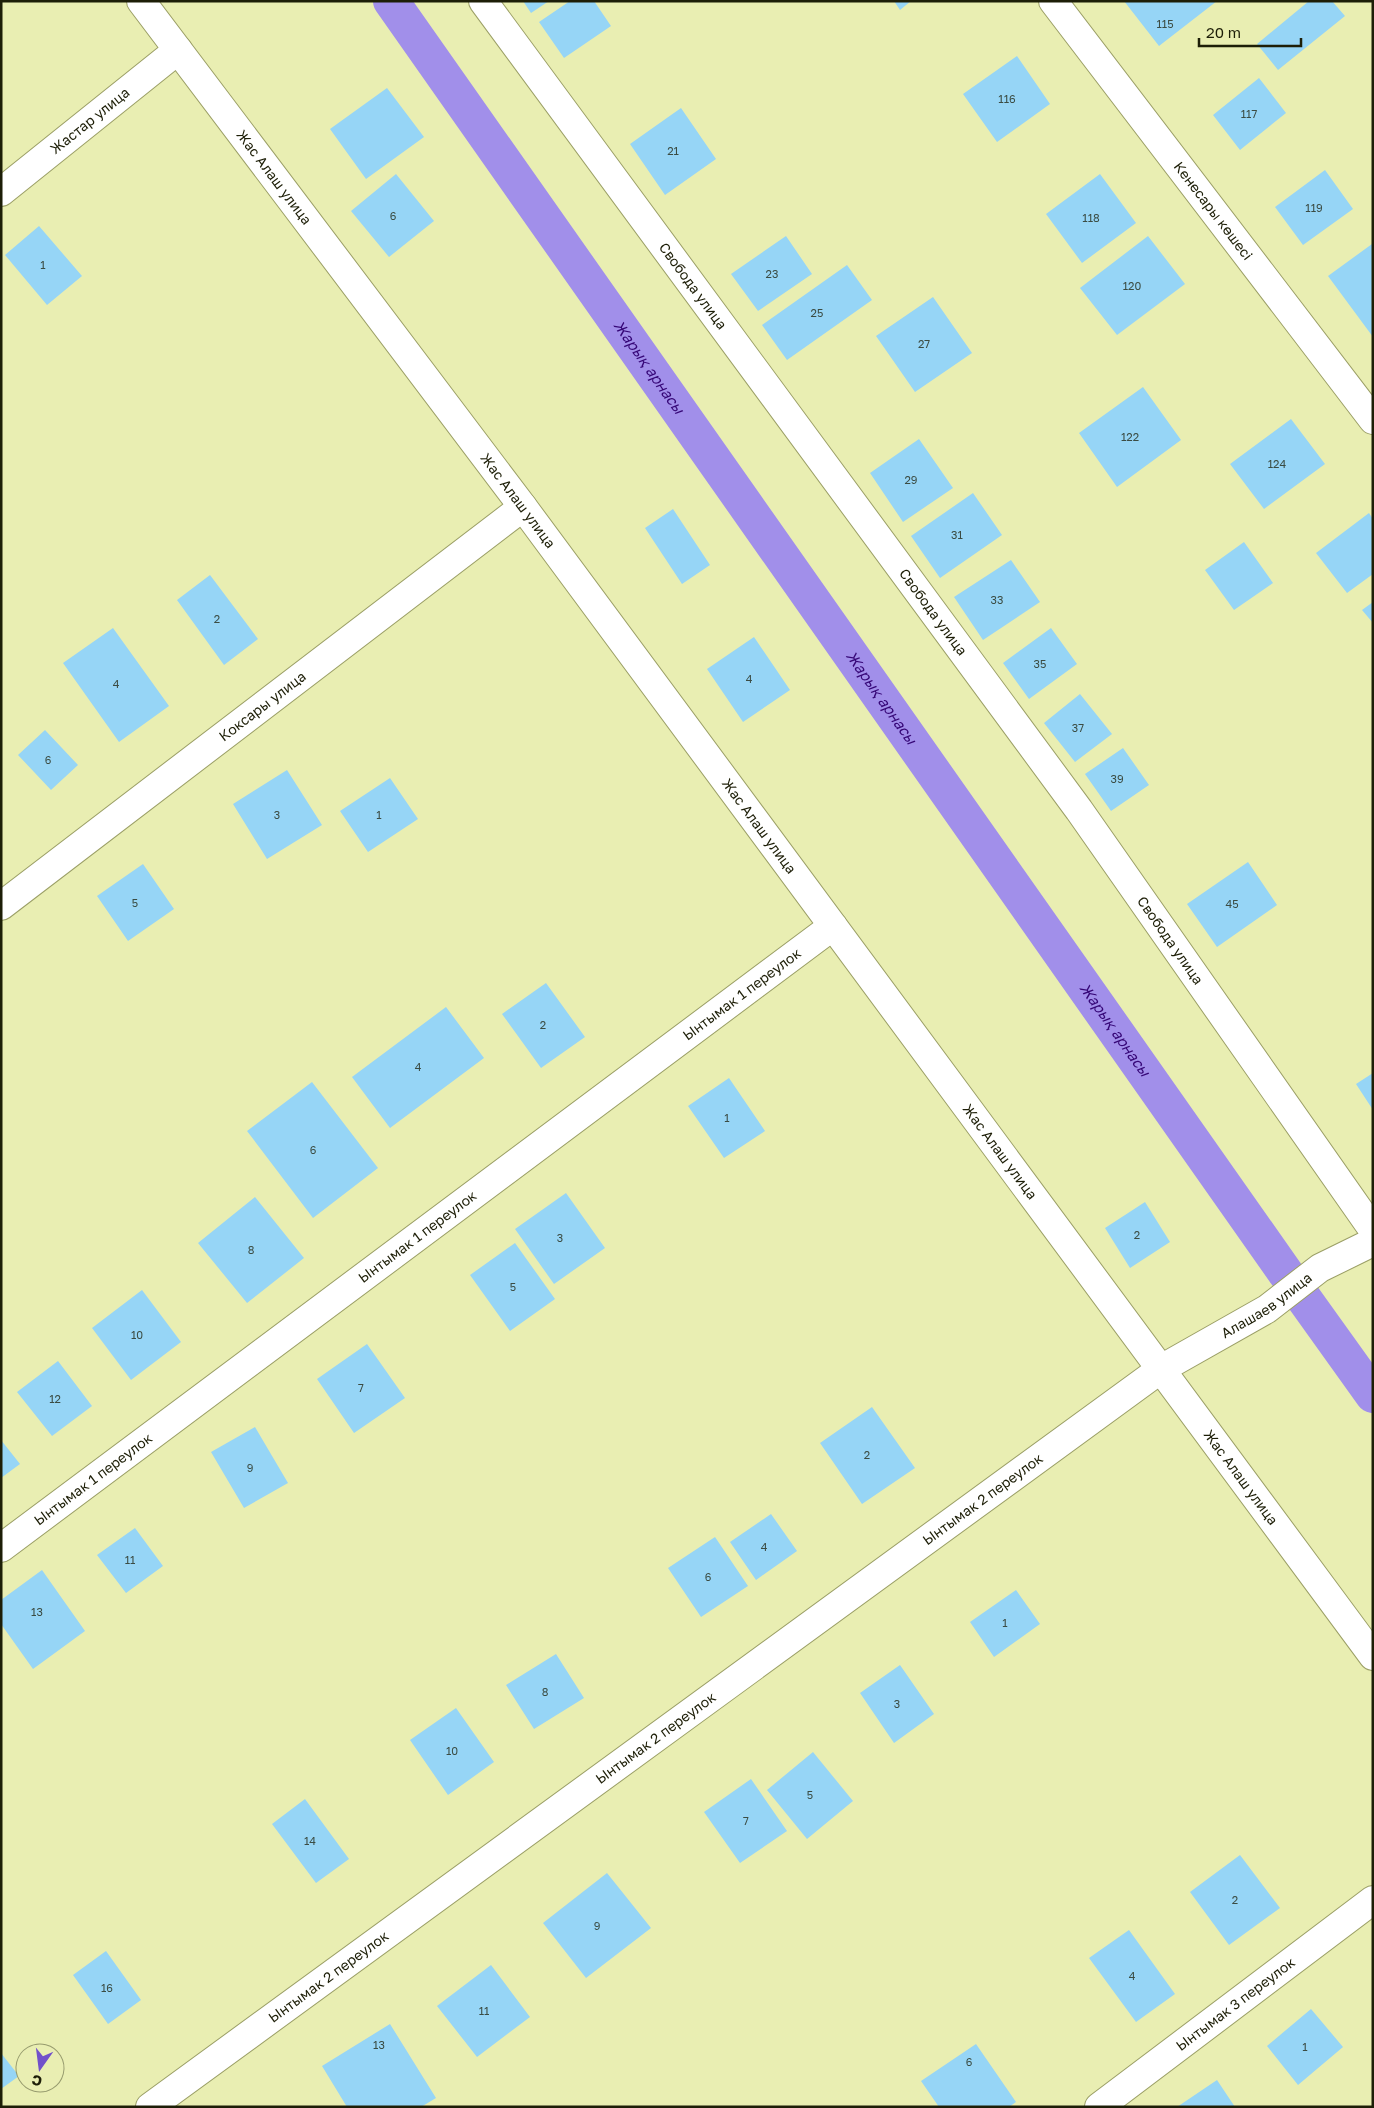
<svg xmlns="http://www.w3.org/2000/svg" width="1374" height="2108" font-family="'Golos Text',sans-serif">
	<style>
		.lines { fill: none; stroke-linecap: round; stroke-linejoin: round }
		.canal { stroke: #a18fea; stroke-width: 36 }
		.building { fill: #96d5f6 }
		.minor-casing { stroke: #9b9f66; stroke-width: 30 }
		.minor { stroke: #fff; stroke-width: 28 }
		.labels { text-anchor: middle; stroke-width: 4; stroke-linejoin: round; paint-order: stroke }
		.number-label { font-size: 11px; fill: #3b4c43 }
		.street-label { font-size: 14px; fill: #1d1e07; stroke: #e9eeb2 }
		.water-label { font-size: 15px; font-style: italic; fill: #360777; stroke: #e9eeb2 }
	</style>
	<rect width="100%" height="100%" fill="#e9eeb2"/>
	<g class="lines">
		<!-- canal -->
		<path class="canal" id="s1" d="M391,1L1287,1275L1373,1395"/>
	</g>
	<!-- building -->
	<path class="building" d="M523,1H549L531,13Z
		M570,1H594L611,26L564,58L539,22Z
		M894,1H911L900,10Z
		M1124,1H1217L1159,46Z
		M1309,1H1332L1345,16L1278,70L1257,44Z
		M1017,56L1050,104L997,142L963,94Z
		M1259,78L1286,113L1240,150L1213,115Z
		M387,88L424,137L366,179L330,129Z
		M681,108L716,159L665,195L630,144Z
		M1325,170L1353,209L1303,245L1275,207Z
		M396,174L434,221L389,257L351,211Z
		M1100,174L1136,223L1082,263L1046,214Z
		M39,226L82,276L47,305L5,255Z
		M786,236L812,274L758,311L731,274Z
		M1148,236L1185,284L1117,335L1080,288Z
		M1372,244L1373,245V337L1328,276Z
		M847,265L872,300L787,360L762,325Z
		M933,297L972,353L915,392L876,336Z
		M1143,387L1181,440L1117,487L1079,433Z
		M1291,419L1325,464L1264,509L1230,464Z
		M919,439L953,488L903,522L870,473Z
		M973,493L1002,535L940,578L911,536Z
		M673,509L710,565L682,584L645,528Z
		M1369,513L1373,519V574L1347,593L1316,553Z
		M1244,542L1273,583L1234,610L1205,570Z
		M1011,560L1040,602L983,640L954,597Z
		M210,575L258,639L224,665L177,600Z
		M1373,602V623L1362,610Z
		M113,628L169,706L119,742L63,663Z
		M1051,628L1077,664L1029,699L1003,663Z
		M754,637L790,690L743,722L707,669Z
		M1080,694L1112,734L1075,762L1044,723Z
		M45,730L78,765L51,790L18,755Z
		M1123,748L1149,785L1111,811L1085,774Z
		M287,770L322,825L267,859L233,804Z
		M390,778L418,819L368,852L340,811Z
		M1248,862L1277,905L1217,947L1187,904Z
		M143,864L174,909L128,941L97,896Z
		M546,983L585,1037L541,1068L502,1014Z
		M446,1007L484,1058L390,1128L352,1077Z
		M1373,1073V1110L1356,1084Z
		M729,1078L765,1131L724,1158L688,1106Z
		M312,1082L378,1168L313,1218L247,1131Z
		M566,1193L605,1248L554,1284L515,1229Z
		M255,1197L304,1258L247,1303L198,1243Z
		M1145,1202L1170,1242L1130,1268L1105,1228Z
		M515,1243L555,1299L510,1331L470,1275Z
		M142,1290L181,1342L131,1380L92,1328Z
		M367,1344L405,1398L354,1433L317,1379Z
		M58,1361L92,1406L52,1436L17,1392Z
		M872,1407L915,1468L862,1504L820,1443Z
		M255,1427L288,1483L244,1508L211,1452Z
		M1,1440L20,1464L1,1478Z
		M771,1514L797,1551L756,1580L730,1542Z
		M135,1528L163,1566L126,1593L97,1555Z
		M715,1537L748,1586L701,1617L668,1568Z
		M42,1570L85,1631L33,1669L1,1624V1600Z
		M1016,1590L1040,1624L994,1657L970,1622Z
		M556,1654L584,1698L534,1729L506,1685Z
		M900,1665L934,1714L894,1743L860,1693Z
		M456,1708L494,1762L448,1795L410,1740Z
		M813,1752L853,1801L807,1839L767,1790Z
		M751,1779L787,1831L740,1863L704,1812Z
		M305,1799L349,1859L316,1883L272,1824Z
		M1240,1855L1280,1908L1229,1945L1190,1892Z
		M607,1873L651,1928L586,1978L543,1923Z
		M1129,1930L1175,1994L1136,2022L1089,1958Z
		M106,1951L141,2000L108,2024L73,1975Z
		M491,1965L530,2017L477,2057L437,2006Z
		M1311,2009L1343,2047L1298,2085L1267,2046Z
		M390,2024L436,2098L421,2107H347L322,2066Z
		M976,2044L1016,2102L1009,2107H939L921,2081Z
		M1,2053L19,2076L1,2089Z
		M1217,2080L1235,2107H1177Z"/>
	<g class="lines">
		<!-- minor casing -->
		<g class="minor-casing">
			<g id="minor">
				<path id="s2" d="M141,1L523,507L1373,1656"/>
				<path id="s3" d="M483,1L1079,810L1373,1230"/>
				<path id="s4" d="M1053,1L1373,420"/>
				<path id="s5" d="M1,192L178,50"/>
				<path id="s6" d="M1,906L523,507"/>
				<path id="s7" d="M1,1548L833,926"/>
				<path id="s8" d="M150,2107L1161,1369L1267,1309L1320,1268L1373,1242"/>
				<path id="s9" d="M1099,2107L1373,1900"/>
			</g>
		</g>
		<!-- minor -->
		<use href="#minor" class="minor"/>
	</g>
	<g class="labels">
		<!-- number labels -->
		<g class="number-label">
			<text x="1165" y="28">115</text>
			<text x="1007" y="103">116</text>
			<text x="1249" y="118">117</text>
			<text x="673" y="155">21</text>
			<text x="1314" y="212">119</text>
			<text x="393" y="220">6</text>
			<text x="1091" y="222">118</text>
			<text x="43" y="269">1</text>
			<text x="772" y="278">23</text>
			<text x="1132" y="290">120</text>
			<text x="817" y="317">25</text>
			<text x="924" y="348">27</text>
			<text x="1130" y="441">122</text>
			<text x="1277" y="468">124</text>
			<text x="911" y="484">29</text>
			<text x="957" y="539">31</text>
			<text x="997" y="604">33</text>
			<text x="217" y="623">2</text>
			<text x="1040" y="668">35</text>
			<text x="749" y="683">4</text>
			<text x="116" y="688">4</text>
			<text x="1078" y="732">37</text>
			<text x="48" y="764">6</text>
			<text x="1117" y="783">39</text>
			<text x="277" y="819">3</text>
			<text x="379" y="819">1</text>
			<text x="135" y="907">5</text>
			<text x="1232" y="908">45</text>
			<text x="543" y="1029">2</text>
			<text x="418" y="1071">4</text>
			<text x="727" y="1122">1</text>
			<text x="313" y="1154">6</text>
			<text x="1137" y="1239">2</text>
			<text x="560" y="1242">3</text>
			<text x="251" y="1254">8</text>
			<text x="513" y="1291">5</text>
			<text x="137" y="1339">10</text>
			<text x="361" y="1392">7</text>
			<text x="55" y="1403">12</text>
			<text x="867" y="1459">2</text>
			<text x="250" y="1472">9</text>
			<text x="764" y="1551">4</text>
			<text x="130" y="1564">11</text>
			<text x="708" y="1581">6</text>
			<text x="37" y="1616">13</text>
			<text x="1005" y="1627">1</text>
			<text x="545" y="1696">8</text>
			<text x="897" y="1708">3</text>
			<text x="452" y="1755">10</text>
			<text x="810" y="1799">5</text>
			<text x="746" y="1825">7</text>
			<text x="310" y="1845">14</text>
			<text x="1235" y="1904">2</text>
			<text x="597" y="1930">9</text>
			<text x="1132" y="1980">4</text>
			<text x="107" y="1992">16</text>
			<text x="484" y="2015">11</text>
			<text x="379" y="2049">13</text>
			<text x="1305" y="2051">1</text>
			<text x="969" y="2066">6</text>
		</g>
		<!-- street labels -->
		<g class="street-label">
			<text dy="5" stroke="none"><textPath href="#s5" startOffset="114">Жастар улица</textPath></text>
			<text dy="5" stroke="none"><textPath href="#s2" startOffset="221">Жас Алаш улица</textPath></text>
			<text dy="5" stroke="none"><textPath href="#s4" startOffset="264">Кенесары көшесі</textPath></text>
			<text dy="5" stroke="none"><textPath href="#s3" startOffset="354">Свобода улица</textPath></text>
			<text dy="5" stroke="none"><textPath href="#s2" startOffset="626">Жас Алаш улица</textPath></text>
			<text dy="5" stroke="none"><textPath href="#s3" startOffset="759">Свобода улица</textPath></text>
			<text dy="5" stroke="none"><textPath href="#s6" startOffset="329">Коксары улица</textPath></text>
			<text dy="5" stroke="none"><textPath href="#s2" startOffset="1031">Жас Алаш улица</textPath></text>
			<text dy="5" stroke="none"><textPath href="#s3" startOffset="1164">Свобода улица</textPath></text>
			<text dy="5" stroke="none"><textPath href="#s7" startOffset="925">Ынтымак 1 переулок</textPath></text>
			<text dy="5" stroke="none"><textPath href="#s2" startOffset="1436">Жас Алаш улица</textPath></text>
			<text dy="5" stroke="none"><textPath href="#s7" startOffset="520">Ынтымак 1 переулок</textPath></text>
			<text dy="5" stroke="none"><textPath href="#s8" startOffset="1375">Алашаев улица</textPath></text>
			<text dy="5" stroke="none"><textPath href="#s2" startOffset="1841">Жас Алаш улица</textPath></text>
			<text dy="5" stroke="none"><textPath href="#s7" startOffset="115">Ынтымак 1 переулок</textPath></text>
			<text dy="5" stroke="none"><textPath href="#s8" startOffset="1031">Ынтымак 2 переулок</textPath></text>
			<text dy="5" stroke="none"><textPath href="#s8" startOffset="626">Ынтымак 2 переулок</textPath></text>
			<text dy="5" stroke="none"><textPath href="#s8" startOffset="221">Ынтымак 2 переулок</textPath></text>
			<text dy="5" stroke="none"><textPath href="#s9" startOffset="171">Ынтымак 3 переулок</textPath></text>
		</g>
		<!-- water labels -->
		<g class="water-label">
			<text dy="5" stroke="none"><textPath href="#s1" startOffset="448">Жарық арнасы</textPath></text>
			<text dy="5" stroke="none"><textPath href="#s1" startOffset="852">Жарық арнасы</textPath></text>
			<text dy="5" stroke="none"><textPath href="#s1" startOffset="1258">Жарық арнасы</textPath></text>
		</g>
	</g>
	<!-- border -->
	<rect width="1374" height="2108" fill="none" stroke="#1d1e07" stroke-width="5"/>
	<!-- north arrow -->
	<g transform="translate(40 2068) rotate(194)"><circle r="24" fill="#e9eeb2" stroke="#979b6e"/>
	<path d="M0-4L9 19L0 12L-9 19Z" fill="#7150ca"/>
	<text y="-8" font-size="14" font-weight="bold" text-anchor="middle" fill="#1d1e07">С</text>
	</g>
	<!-- scale -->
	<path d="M1199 38v8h102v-8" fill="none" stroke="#1d1e07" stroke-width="2.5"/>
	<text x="1206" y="38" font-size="15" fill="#1d1e07" stroke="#e9eeb2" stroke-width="4" paint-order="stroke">20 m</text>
</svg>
